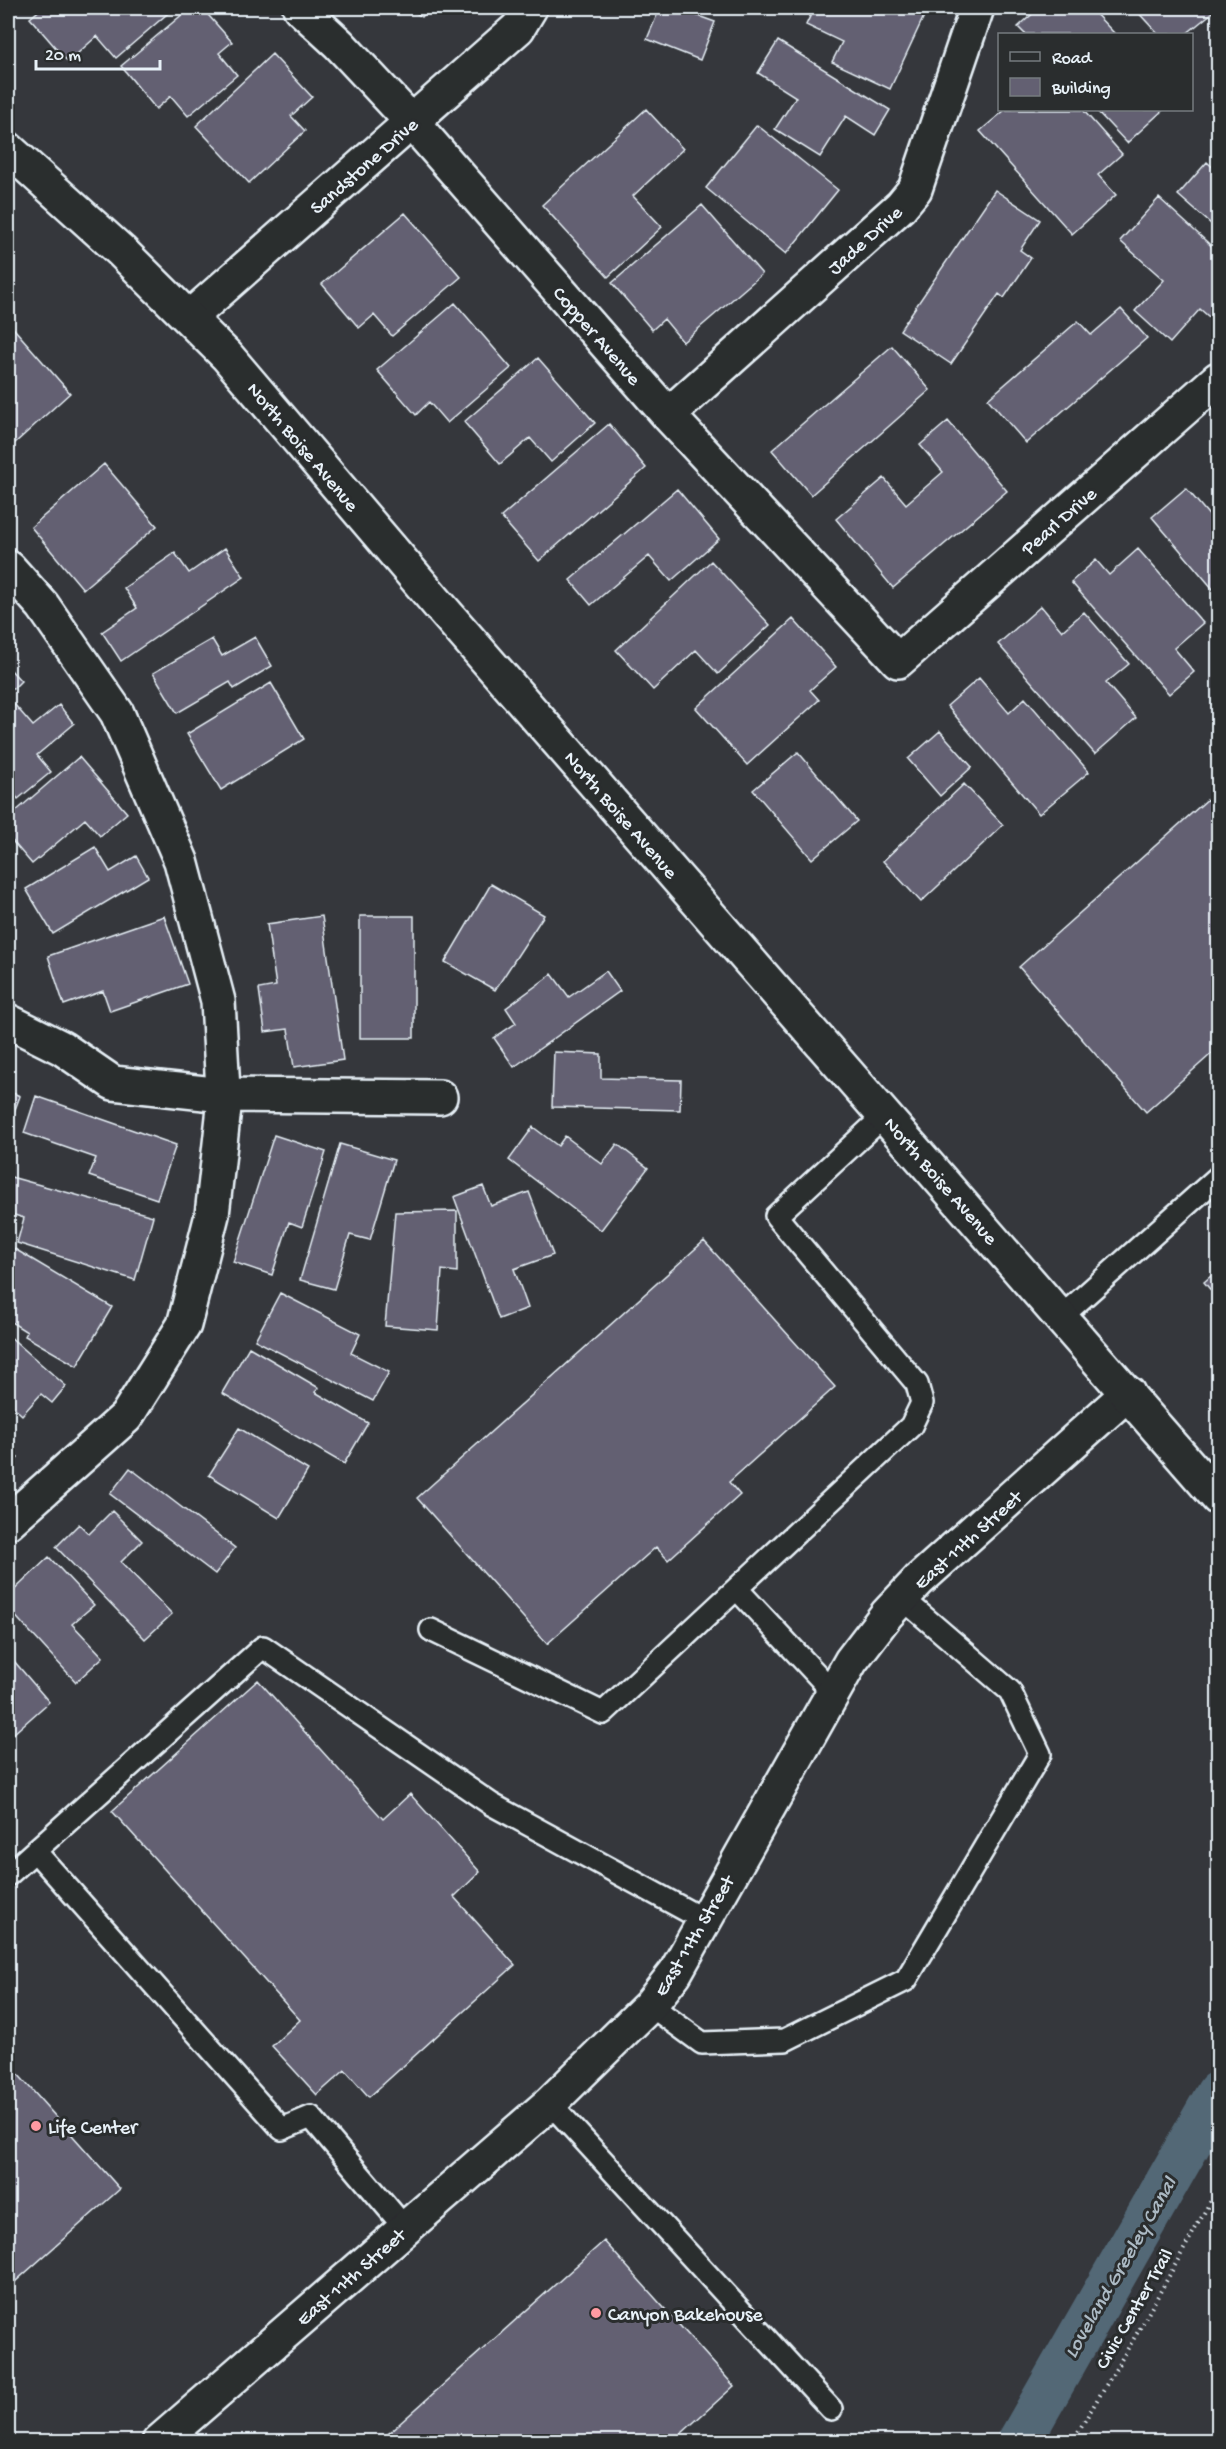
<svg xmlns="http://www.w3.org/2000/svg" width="1226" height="2449" font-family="'Gochi Hand',sans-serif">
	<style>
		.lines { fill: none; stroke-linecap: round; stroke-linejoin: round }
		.canal { stroke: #526876; stroke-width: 44 }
		.building { fill: #636072; stroke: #e8f1f8; stroke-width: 1.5 }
		.lane-casing { stroke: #e8f1f8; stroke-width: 26 }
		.street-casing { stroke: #e8f1f8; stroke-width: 38 }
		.secondary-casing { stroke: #e8f1f8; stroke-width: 38 }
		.path { stroke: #e8f1f8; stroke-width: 4; stroke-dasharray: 1.5 4.5; stroke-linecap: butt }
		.lane { stroke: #2a2d2e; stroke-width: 21 }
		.street { stroke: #2a2d2e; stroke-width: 33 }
		.secondary { stroke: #2a2d2e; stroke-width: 33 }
		.poi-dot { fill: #ff9aa2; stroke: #2a2d2e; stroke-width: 2 }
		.labels { text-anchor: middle; stroke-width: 6; stroke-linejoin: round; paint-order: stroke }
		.street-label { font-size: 20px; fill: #e8f1f8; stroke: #2a2d2e }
		.poi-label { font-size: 20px; fill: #e8f1f8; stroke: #2a2d2e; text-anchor: start }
		.water-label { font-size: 21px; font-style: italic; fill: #acbac4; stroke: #2a2d2e }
	</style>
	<rect width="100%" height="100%" fill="#35373c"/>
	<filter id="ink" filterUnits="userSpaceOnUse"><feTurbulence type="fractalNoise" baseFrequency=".0167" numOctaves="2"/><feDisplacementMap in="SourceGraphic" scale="12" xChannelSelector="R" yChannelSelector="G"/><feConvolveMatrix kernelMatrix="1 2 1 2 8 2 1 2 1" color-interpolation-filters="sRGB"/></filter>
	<g filter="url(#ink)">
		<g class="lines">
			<!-- canal -->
			<path class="canal" d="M1019,2442L1218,2093"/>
		</g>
		<!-- building -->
		<path class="building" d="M42,8H174L116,58L97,36L68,62L30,18Z
			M190,8H202L232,42L219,53L237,75L188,116L171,96L156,109L121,66Z
			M409,8H429L422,17Z
			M660,8H676L715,22L700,60L647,39Z
			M814,8H911L925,14L890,89L832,62L842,42L806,25Z
			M1039,8H1090L1115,34H1025L1018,27Z
			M1134,8H1208L1212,13L1186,34H1158Z
			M778,41L890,110L875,135L846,116L820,157L775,129L796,97L758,73Z
			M272,54L312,97L291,116L305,131L249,183L196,126Z
			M646,109L683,149L633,196L662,227L608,277L542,205Z
			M1005,110H1083L1122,154L1098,175L1116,195L1072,234L980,131Z
			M1096,110H1163L1127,143Z
			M757,125L838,190L786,254L706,188Z
			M1207,162L1218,172V230L1178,195Z
			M995,190L1040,220L1020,250L1031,258L1004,298L999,294L951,364L900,330Z
			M1159,198L1218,252V321L1216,323L1200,309L1170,343L1135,311L1164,280L1120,241Z
			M702,205L762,274L683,342L664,319L652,330L612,283Z
			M405,213L461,277L392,336L374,315L359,328L322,284Z
			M455,303L511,368L447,423L429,402L416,415L377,370Z
			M1121,309L1147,338L1026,443L988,399L1078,321L1091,335Z
			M8,322L70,393L15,443L8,435Z
			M892,346L930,390L811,495L772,450Z
			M538,358L595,423L551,462L530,438L500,464L464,422Z
			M948,421L1007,491L893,588L836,519L884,478L906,504L943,472L920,445Z
			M609,424L646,468L539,561L501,517Z
			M104,464L157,526L83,589L31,527Z
			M1186,488L1218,526V595L1152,517Z
			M677,489L719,539L671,581L649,556L591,605L570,580Z
			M225,548L244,577L121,661L102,632L137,608L124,588L175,553L189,573Z
			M1138,549L1203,623L1174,648L1194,672L1169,694L1071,582L1096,560L1109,575Z
			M711,561L770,625L718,674L696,650L653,690L616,650Z
			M1041,606L1062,631L1084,612L1129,664L1106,683L1136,718L1095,754L998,644Z
			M793,619L836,667L810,690L819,700L747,765L696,708Z
			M255,637L272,666L234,689L230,682L177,713L153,673L212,639L222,656Z
			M8,667L21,681L8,694Z
			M979,678L1009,713L1025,698L1089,772L1039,814L947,706Z
			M271,683L304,739L221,790L187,734Z
			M14,704L33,726L59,705L74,724L37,755L51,772L18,799L8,786V709Z
			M940,731L972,767L940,796L908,759Z
			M798,752L857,821L812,859L753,790Z
			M79,757L127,813L100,836L85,819L32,864L8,836V818Z
			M964,784L1003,825L921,902L883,861Z
			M1218,790V1048L1146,1112L1019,967Z
			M95,847L110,872L136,856L148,877L53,934L26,889Z
			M491,884L544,915L495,990L445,962Z
			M164,916L188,984L110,1011L103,991L64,1005L48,956Z
			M322,916L343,1060L294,1067L288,1029L265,1032L259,989L276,986L267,924Z
			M360,916H414V1038H360Z
			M606,971L620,991L514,1067L494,1038L516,1023L506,1008L552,974L569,997Z
			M554,1052L601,1054V1078L681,1080L680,1110L552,1107Z
			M8,1091L20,1096L10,1123L8,1122Z
			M36,1096L176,1145L157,1199L89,1176L96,1158L24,1133Z
			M533,1127L558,1146L565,1136L602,1164L617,1144L648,1168L601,1230L509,1160Z
			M274,1135L326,1152L302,1227L289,1222L272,1275L233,1262Z
			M340,1144L394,1160L370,1240L350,1235L334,1289L300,1280Z
			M11,1177L153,1216L135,1280L17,1243L24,1218L8,1213V1187Z
			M483,1186L491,1206L529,1192L553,1255L514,1269L528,1308L499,1319L454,1197Z
			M457,1211V1272L442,1270L438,1330L385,1326L395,1212Z
			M704,1241L835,1387L729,1482L740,1495L668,1560L656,1547L547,1644L417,1498Z
			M8,1245L112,1307L77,1366L25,1336L27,1332L8,1320V1302L12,1294L8,1292Z
			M1218,1270V1299L1204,1282Z
			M280,1293L360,1334L351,1353L389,1372L373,1401L255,1340Z
			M8,1335L66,1386L52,1403L41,1394L22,1415L8,1402Z
			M249,1347L319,1388L315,1392L368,1423L344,1464L222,1393Z
			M239,1428L308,1470L279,1518L209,1475Z
			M8,1447L18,1458L8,1468Z
			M130,1468L235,1548L215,1574L110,1494Z
			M112,1511L142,1541L121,1562L172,1614L145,1639L56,1547L79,1524L89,1534Z
			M49,1557L94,1605L72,1624L103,1657L76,1682L8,1608V1596Z
			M8,1654L49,1702L13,1734L8,1728Z
			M258,1680L383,1819L410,1794L480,1872L454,1897L515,1965L369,2097L345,2070L317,2095L272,2046L300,2020L112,1811Z
			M8,2063L120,2189L8,2288Z
			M604,2241L734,2386L672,2442H379Z"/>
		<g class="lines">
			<!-- lane casing -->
			<g class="lane-casing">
				<path id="lane" d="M1061,1317L1218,1177
					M737,1589L833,1692
					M431,1630L603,1713L911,1426L922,1403L917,1384L776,1216L885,1115
					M35,1851L282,2129L311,2117L405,2228
					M8,1875L263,1647L491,1804L704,1920
					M650,2005L702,2043L785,2040L906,1980L1040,1754L1010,1691L902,1598
					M550,2103L831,2409"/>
			</g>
			<!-- street casing -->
			<g class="street-casing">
				<path id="street" d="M300,8L339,44L412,122L668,415L898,661L1218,379
					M190,317L518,28L530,8
					M668,415L901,206L915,189L977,8
					M8,570L9,568L43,606L117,713L181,861L218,1001L224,1108L212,1215L184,1325L126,1417L8,1522
					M8,1021L62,1048L113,1083L223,1095L440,1097
					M159,2442L550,2103L650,2005L675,1973L851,1661L887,1614L919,1580L1128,1393"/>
			</g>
			<!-- secondary casing -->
			<g class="secondary-casing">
				<path id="secondary" d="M8,149L121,251L227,356L438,604L1218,1498"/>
			</g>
			<!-- path -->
			<path class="path" d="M1072,2442L1139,2330L1218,2188"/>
			<!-- lane -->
			<use href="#lane" class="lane"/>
			<!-- street -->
			<use href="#street" class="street"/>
			<!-- secondary -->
			<use href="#secondary" class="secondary"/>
		</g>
	</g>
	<!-- markers -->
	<g class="poi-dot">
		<circle cx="36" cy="2126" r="6"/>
		<circle cx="596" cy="2313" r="6"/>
	</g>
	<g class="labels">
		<!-- street labels -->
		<g class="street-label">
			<text transform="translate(363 165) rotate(-41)" y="7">Sandstone Drive</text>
			<text transform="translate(864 239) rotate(-42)" y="7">Jade Drive</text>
			<text transform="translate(598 335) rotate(49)" y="7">Copper Avenue</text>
			<text transform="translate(304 446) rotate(50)" y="7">North Boise Avenue</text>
			<text transform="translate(1058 520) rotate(-41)" y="7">Pearl Drive</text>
			<text transform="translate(622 814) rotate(49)" y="7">North Boise Avenue</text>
			<text transform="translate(942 1180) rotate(49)" y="7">North Boise Avenue</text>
			<text transform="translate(967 1539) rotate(-42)" y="7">East 11th Street</text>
			<text transform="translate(693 1935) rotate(-59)" y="7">East 11th Street</text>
			<text transform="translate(350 2276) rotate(-41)" y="7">East 11th Street</text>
			<text transform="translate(1133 2308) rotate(-60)" y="7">Civic Center Trail</text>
		</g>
		<!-- poi labels -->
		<g class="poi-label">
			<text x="48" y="2133">Life Center</text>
			<text x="608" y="2320">Canyon Bakehouse</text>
		</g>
		<!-- water labels -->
		<g class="water-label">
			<text transform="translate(1119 2267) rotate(-60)" y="7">Loveland Greeley Canal</text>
		</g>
	</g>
	<!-- margin -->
	<rect width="1226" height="2449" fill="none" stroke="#2a2d2e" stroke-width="30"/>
	<rect x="15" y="15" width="1196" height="2419" fill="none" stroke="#e8f1f8" stroke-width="2" filter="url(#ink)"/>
	<!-- legend -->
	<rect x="998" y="33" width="195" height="78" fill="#2a2d2e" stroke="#767b7f" stroke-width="1.5"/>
	<rect x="1010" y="52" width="30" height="9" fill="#2a2d2e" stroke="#767b7f" stroke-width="1.5"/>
	<text x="1052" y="63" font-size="18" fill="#e8f1f8">Road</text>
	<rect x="1010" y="78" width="30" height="18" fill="#636072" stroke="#767b7f" stroke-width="1.5"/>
	<text x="1052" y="93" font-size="18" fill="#e8f1f8">Building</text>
	<!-- scale -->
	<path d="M36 60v9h124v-9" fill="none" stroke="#e8f1f8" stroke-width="3"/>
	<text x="45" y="60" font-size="18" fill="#e8f1f8" stroke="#2a2d2e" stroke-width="4.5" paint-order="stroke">20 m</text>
</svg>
